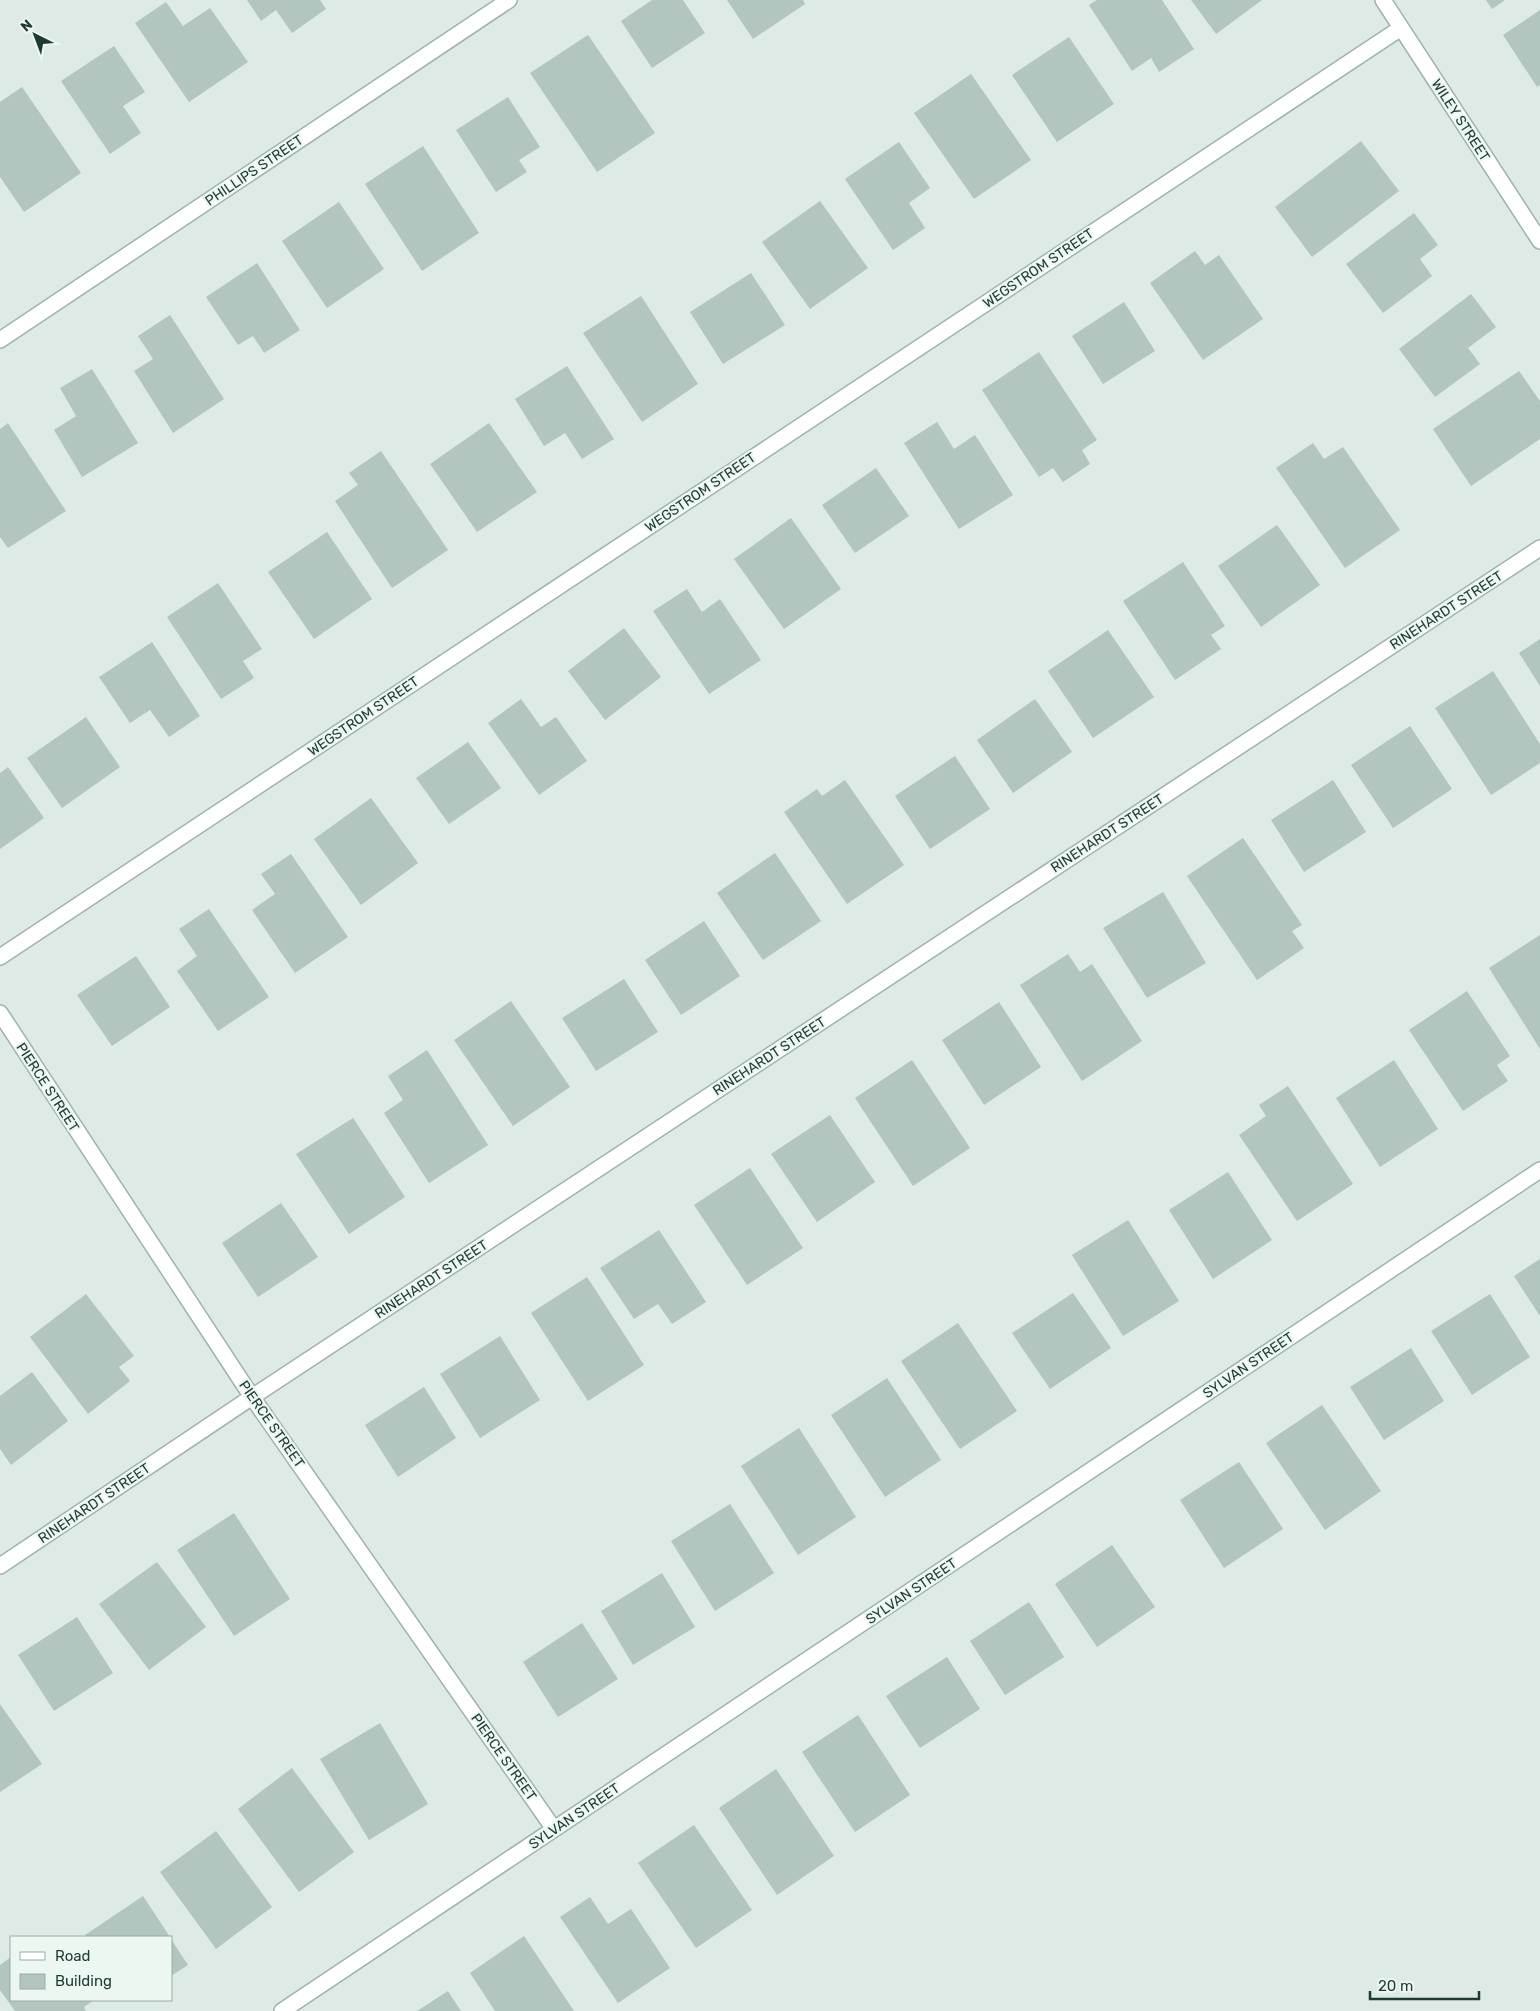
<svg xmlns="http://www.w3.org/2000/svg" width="1540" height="2011" font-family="Rubik,sans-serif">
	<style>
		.building { fill: #b2c5be }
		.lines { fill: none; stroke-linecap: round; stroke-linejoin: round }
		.street-casing { stroke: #a0b2ac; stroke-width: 18 }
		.street { stroke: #fff; stroke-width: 15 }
		.labels { text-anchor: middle; stroke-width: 4.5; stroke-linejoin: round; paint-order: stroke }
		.street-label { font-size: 14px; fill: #1e3b33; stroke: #edf7f2 }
	</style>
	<rect width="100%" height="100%" fill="#ddeae5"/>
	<!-- building -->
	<path class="building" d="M247,0H320L326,9L292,33L276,10L261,21Z
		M652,0H683L705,33L652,68L621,21Z
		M727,0H803L805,4L753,39Z
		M1097,0H1162L1194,49L1159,72L1151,58L1132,71L1089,5Z
		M1191,0H1262L1216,34Z
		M1486,0H1505L1492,9Z
		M166,2L183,26L210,8L248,62L189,102L135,23Z
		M1540,10V85L1537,87L1503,35Z
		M588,35L655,133L597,172L530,73Z
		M1069,37L1114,104L1057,142L1012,75Z
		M114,46L145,92L123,106L141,133L110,154L61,81Z
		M971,74L1031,160L974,199L914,113Z
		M22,87L81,173L24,212L0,177V102Z
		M508,97L540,147L519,160L527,172L496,192L456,130Z
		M1361,141L1399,191L1312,257L1275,207Z
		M899,142L930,188L909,203L925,228L893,250L845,179Z
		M423,146L479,233L422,271L365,184Z
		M820,201L868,268L810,309L762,242Z
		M339,202L384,269L327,308L282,241Z
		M1414,213L1438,245L1420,259L1432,276L1383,313L1346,264Z
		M1195,251L1205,265L1219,255L1263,319L1203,360L1150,283Z
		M257,263L300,330L264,353L253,336L238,345L206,297Z
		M751,273L785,325L723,364L690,312Z
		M1471,294L1496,327L1468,348L1480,364L1435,397L1399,349Z
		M641,296L698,384L642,422L583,333Z
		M1124,302L1155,351L1103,384L1072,336Z
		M170,315L224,399L173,433L134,371L153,359L138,336Z
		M1039,352L1097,440L1082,450L1090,464L1063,482L1053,468L1039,477L982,390Z
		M567,366L614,439L582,459L565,433L544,446L515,399Z
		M92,369L138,443L82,477L54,430L76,416L60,388Z
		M1519,371L1540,401V439L1471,486L1433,429Z
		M937,422L954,449L975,435L1013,495L959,529L904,443Z
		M8,423L66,511L8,548L0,537V429Z
		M489,423L537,492L477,532L430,464Z
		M1313,443L1324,459L1343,447L1400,530L1345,568L1276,468Z
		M381,451L448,550L392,588L335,501L358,485L349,473Z
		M876,468L909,516L855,553L822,505Z
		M791,518L841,589L784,629L734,559Z
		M1277,525L1320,585L1261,627L1218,566Z
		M327,532L372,599L314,639L268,572Z
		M1183,562L1225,626L1211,635L1221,649L1175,680L1123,601Z
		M218,583L262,649L243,661L254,678L221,699L167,617Z
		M687,589L702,612L720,599L761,660L709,694L653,611Z
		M624,628L661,677L605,720L568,671Z
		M1108,630L1154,697L1093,738L1048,671Z
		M1540,639V686L1519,653Z
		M152,642L200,716L169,737L150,710L130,723L99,677Z
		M1493,671L1540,744V763L1491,795L1435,708Z
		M521,699L541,727L556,717L587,761L539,795L488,723Z
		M1035,699L1072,752L1013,793L977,740Z
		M86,717L120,767L62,808L27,758Z
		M1410,726L1452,789L1393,828L1351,765Z
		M468,742L501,788L449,824L416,778Z
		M955,756L990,809L930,849L895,796Z
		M8,767L44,818L0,849V773Z
		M845,780L904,865L847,904L784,812L817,789L822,796Z
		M1333,780L1366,832L1304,872L1271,820Z
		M371,798L418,863L361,905L314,839Z
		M1243,838L1302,925L1292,931L1304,948L1257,980L1187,876Z
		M775,853L821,921L763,960L717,893Z
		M291,854L348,937L295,973L252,910L275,894L261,874Z
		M1163,892L1206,963L1147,998L1103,928Z
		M209,909L269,997L218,1031L177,971L197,956L179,929Z
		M704,921L740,976L681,1015L645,960Z
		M1540,935V1049L1489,968Z
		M1068,954L1080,972L1092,964L1142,1041L1082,1081L1020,985Z
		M136,956L170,1007L112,1046L77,995Z
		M624,979L658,1032L596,1071L562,1018Z
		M1467,991L1510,1056L1497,1065L1508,1081L1463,1111L1409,1030Z
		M511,1001L570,1087L513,1126L454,1040Z
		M999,1002L1041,1067L984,1105L942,1040Z
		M427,1050L488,1145L429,1183L384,1113L403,1100L388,1076Z
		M912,1060L970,1148L913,1186L855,1098Z
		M1394,1060L1438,1129L1380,1167L1336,1098Z
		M1288,1086L1353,1184L1297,1221L1239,1135L1266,1116L1259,1105Z
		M830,1115L875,1182L817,1222L771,1154Z
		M353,1118L405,1197L349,1234L296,1154Z
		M750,1168L803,1248L747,1285L694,1205Z
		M1228,1172L1272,1240L1213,1279L1169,1210Z
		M281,1203L318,1257L258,1297L222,1243Z
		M1128,1220L1179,1301L1123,1336L1072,1255Z
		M659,1230L706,1302L672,1324L658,1304L634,1319L600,1268Z
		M1540,1259V1316L1514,1276Z
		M587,1277L644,1365L588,1401L531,1313Z
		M1073,1293L1111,1348L1050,1389L1012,1333Z
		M86,1294L134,1356L119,1367L130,1381L88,1414L30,1337Z
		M1490,1294L1530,1357L1472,1395L1431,1331Z
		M958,1323L1017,1411L960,1449L901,1361Z
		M500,1336L540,1400L480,1438L440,1374Z
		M1411,1348L1444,1401L1384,1440L1350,1387Z
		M32,1372L68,1421L11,1465L0,1449V1396Z
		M887,1378L941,1460L885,1497L831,1415Z
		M424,1387L456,1438L398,1477L365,1425Z
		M1322,1405L1381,1491L1325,1530L1266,1443Z
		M799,1428L856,1517L798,1555L741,1466Z
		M1239,1462L1283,1529L1224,1568L1180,1500Z
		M730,1504L774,1573L715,1611L671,1541Z
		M234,1513L290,1599L234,1636L177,1550Z
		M1112,1545L1155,1607L1097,1647L1055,1584Z
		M157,1562L206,1627L149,1670L99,1604Z
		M662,1573L695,1627L633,1665L601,1611Z
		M1029,1602L1064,1657L1005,1695L970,1641Z
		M77,1617L113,1673L54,1711L18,1655Z
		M582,1623L618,1679L558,1717L523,1662Z
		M947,1657L980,1709L920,1748L886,1696Z
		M0,1704L42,1764L0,1792Z
		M858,1715L910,1795L855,1832L802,1752Z
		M380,1723L428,1804L369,1840L320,1759Z
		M292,1768L354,1852L299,1892L238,1809Z
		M776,1769L834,1856L777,1895L719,1808Z
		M694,1825L752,1910L696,1948L638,1863Z
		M216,1831L272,1907L216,1949L160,1872Z
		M143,1896L170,1937H86L85,1935Z
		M590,1897L608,1924L631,1909L670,1968L618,2003L560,1917Z
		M524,1936L574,2011H495L470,1973Z
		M171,1939L188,1965L171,1976Z
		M11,1957V2000H94L84,2007L86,2011H15L0,1990V1965Z
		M448,1991L461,2011H417Z"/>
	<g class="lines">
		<!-- street casing -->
		<g class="street-casing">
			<path id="street" d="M1383,0L1540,241
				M0,340L509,0
				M0,957L1401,28
				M0,1013L252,1397L554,1829
				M0,1566L252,1397L1540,548
				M282,2011L1540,1170"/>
		</g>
		<!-- street -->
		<use href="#street" class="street"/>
	</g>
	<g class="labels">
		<!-- street labels -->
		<g class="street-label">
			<text transform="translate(1461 120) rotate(57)" y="5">WILEY STREET</text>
			<text transform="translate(254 170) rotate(-34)" y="5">PHILLIPS STREET</text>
			<text transform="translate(1038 268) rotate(-34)" y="5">WEGSTROM STREET</text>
			<text transform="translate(700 492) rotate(-34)" y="5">WEGSTROM STREET</text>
			<text transform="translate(1446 610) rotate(-33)" y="5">RINEHARDT STREET</text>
			<text transform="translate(363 716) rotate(-34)" y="5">WEGSTROM STREET</text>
			<text transform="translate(1107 833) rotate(-33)" y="5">RINEHARDT STREET</text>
			<text transform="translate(769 1056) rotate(-33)" y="5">RINEHARDT STREET</text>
			<text transform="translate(48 1087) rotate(57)" y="5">PIERCE STREET</text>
			<text transform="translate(431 1279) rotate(-33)" y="5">RINEHARDT STREET</text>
			<text transform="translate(1248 1365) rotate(-34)" y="5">SYLVAN STREET</text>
			<text transform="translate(272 1424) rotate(55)" y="5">PIERCE STREET</text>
			<text transform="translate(94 1503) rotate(-34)" y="5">RINEHARDT STREET</text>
			<text transform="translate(911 1591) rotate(-34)" y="5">SYLVAN STREET</text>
			<text transform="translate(504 1757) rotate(55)" y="5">PIERCE STREET</text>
			<text transform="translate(574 1816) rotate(-34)" y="5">SYLVAN STREET</text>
		</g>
	</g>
	<!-- legend -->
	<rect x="10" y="1936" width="162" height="65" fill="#edf7f2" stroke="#9aaca6"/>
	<rect x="20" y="1952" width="25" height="8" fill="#ffffff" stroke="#9aaca6"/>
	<text x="55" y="1961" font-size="15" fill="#1e3b33">Road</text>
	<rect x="20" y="1974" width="25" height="15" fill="#b2c5be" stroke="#9aaca6"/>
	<text x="55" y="1986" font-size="15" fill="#1e3b33">Building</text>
	<!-- north arrow -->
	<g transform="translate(35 35) rotate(318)" stroke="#edf7f2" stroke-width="4" paint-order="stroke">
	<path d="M0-4L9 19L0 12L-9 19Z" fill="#1e3b33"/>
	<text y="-8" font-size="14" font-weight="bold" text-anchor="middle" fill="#1e3b33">N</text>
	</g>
	<!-- scale -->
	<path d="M1370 1991v8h109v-8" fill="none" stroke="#1e3b33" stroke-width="2.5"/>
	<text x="1378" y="1991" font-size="15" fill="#1e3b33" stroke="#edf7f2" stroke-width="4" paint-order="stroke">20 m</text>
</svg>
